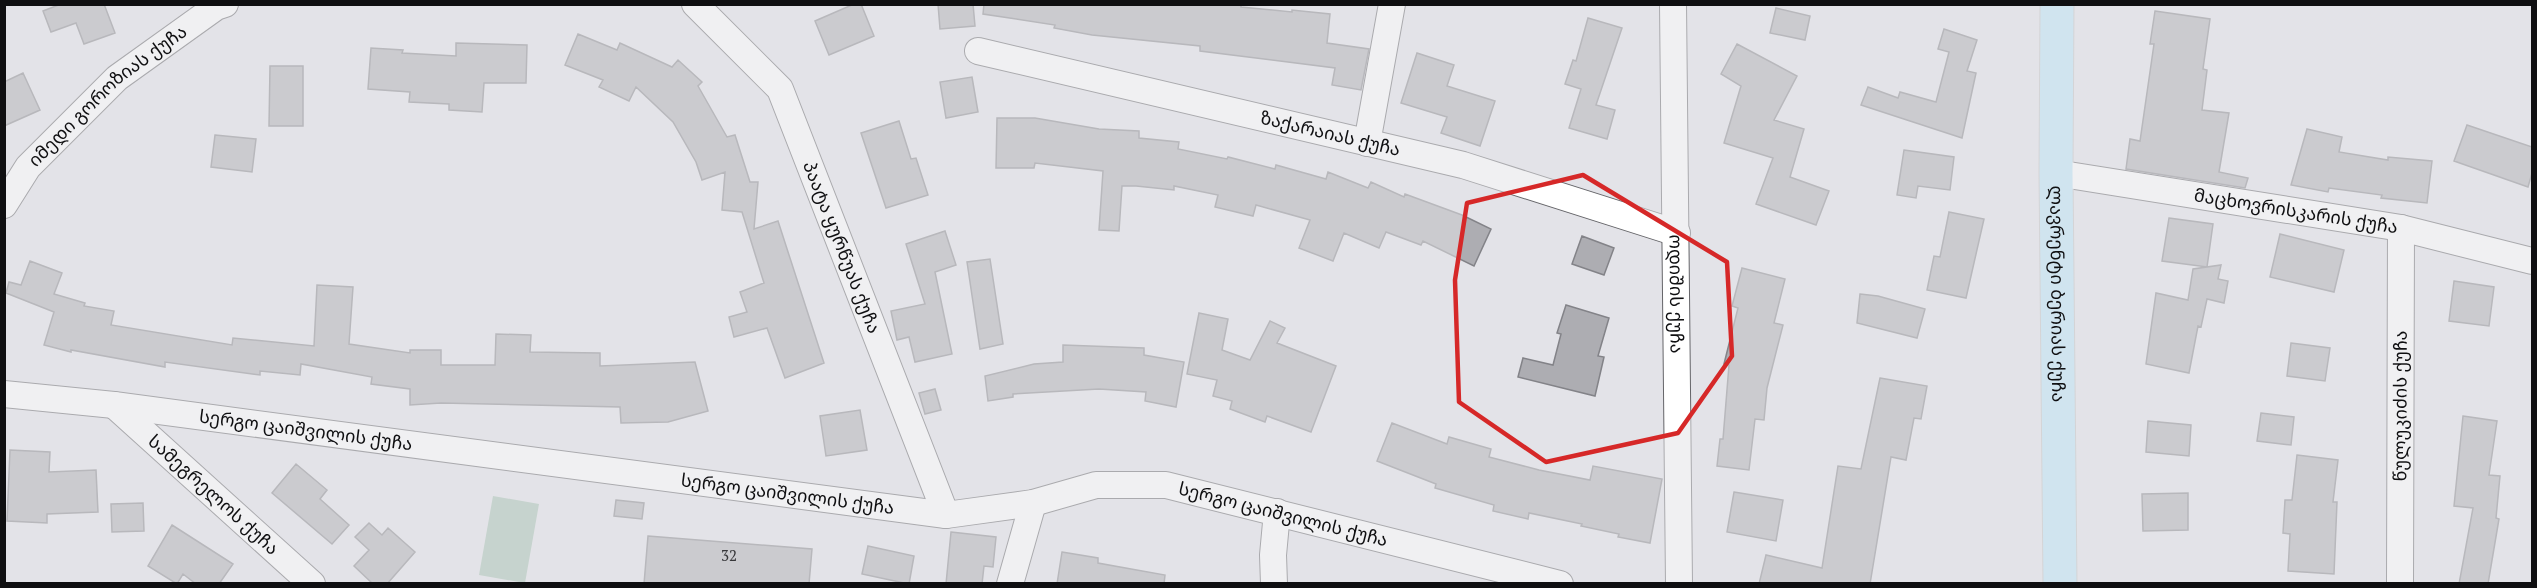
<svg xmlns="http://www.w3.org/2000/svg" width="2537" height="588" font-family="'PT Serif','Noto Sans Georgian',serif">
	<style>
		.garden { fill: #a2bfaf }
		.building { fill: #adadb2; stroke: #838388; stroke-width: 1.5 }
		.lines { fill: none; stroke-linecap: round; stroke-linejoin: round }
		.minor-casing { stroke: #656569; stroke-width: 28 }
		.major-casing { stroke: #c1c1c1; stroke-width: 35 }
		.minor { stroke: #fff; stroke-width: 26 }
		.major { stroke: #b9e4f8; stroke-width: 33 }
		.marked { fill: none; stroke: #d62828; stroke-width: 4.5; stroke-linejoin: round }
		.labels { text-anchor: middle; stroke-width: 4.5; stroke-linejoin: round; paint-order: stroke }
		.number-label { font-size: 15px; fill: #363639 }
		.street-label { font-size: 18px; fill: #0f0f11; stroke: #e3e3e8 }
	</style>
	<rect width="100%" height="100%" fill="#e3e3e8"/>
	<!-- garden -->
	<path class="garden" d="M493,496L539,504L525,583L479,575Z"/>
	<!-- building -->
	<path class="building" d="M61,4H104L115,33L84,44L76,23L51,32L43,11Z
		M854,4H861L874,36L829,55L815,21Z
		M938,4H973L975,26L940,29Z
		M984,4H1241V7L1292,12V10L1330,14L1327,43L1369,49L1361,90L1332,85L1335,68L1200,51V46L1092,35L1054,28L1055,25L983,14Z
		M1776,8L1810,16L1805,40L1770,33Z
		M2155,11L2210,19L2203,69L2207,70L2202,110L2229,113L2219,172L2248,178L2245,188L2126,169L2130,139L2140,141L2154,44H2150Z
		M1588,18L1622,28L1596,105L1615,110L1607,139L1569,128L1581,89L1565,84L1573,60L1576,61Z
		M1944,29L1977,40L1967,71L1976,73L1962,138L1861,105L1868,87L1898,98L1900,92L1936,102L1949,52L1938,49Z
		M578,34L617,50L620,43L672,67L678,60L702,82L698,86L727,137L735,135L750,182H758L754,229L778,221L824,363L785,378L767,328L734,337L729,317L747,312L740,292L764,283L742,212L722,210L725,172L702,180L696,162L673,122L636,87L629,101L599,87L603,80L565,65Z
		M456,43L527,45L526,83H484L482,112L449,110V104L409,102L410,92L368,89L371,48L403,50L402,53L456,56Z
		M1737,44L1797,76L1774,120L1804,129L1790,177L1829,191L1816,225L1756,204L1773,158L1724,143L1741,86L1721,74Z
		M1417,53L1454,65L1447,86L1495,101L1480,146L1441,133L1447,117L1401,103Z
		M270,66H303V126H269Z
		M23,73L40,110L4,126V82Z
		M972,77L978,112L946,118L940,82Z
		M997,118H1035L1099,129L1139,131V138L1179,142L1178,149L1227,159L1228,157L1275,169L1276,165L1326,179L1328,172L1368,188L1371,182L1404,197L1405,194L1462,215L1491,229L1474,266L1423,241L1421,245L1386,232L1379,248L1344,233L1333,261L1299,248L1310,220L1256,205L1253,216L1215,207L1218,195L1174,186V190L1136,186H1122L1119,231L1099,230L1103,171L1035,163L1034,168H996Z
		M899,121L911,159L916,158L928,195L886,208L861,133Z
		M2467,125L2532,147V173L2528,187L2454,161Z
		M2307,129L2342,137L2339,152L2388,160V157L2432,161L2427,203L2381,198L2382,195L2329,188L2328,192L2291,185Z
		M215,135L256,139L252,172L211,167Z
		M1904,150L1954,157L1950,190L1918,186L1916,198L1897,195Z
		M1949,212L1984,219L1966,298L1927,290L1934,256L1940,257Z
		M2169,218L2213,224L2207,267L2162,261Z
		M945,231L956,265L935,272L952,354L915,362L909,337L897,340L891,311L925,304L906,244Z
		M2280,234L2344,250L2334,292L2270,277Z
		M1582,236L1614,248L1604,275L1572,264Z
		M990,259L1003,344L980,349L967,262Z
		M30,261L62,273L54,294L85,303L84,306L114,311L111,325L232,345L233,338L314,346L317,285L353,287L349,344L410,353V350H441V365H495L496,334L531,335L530,352L600,353V366L695,362L708,411L668,422L621,423L620,407L441,403L410,405V389L371,384L372,377L301,364L300,375L260,371V375L165,362V367L71,350V352L44,345L54,312L6,293L9,282L21,285Z
		M2221,265L2218,279L2228,281L2224,303L2207,299L2201,327L2198,326L2189,373L2146,364L2156,293L2188,300L2193,269Z
		M1742,268L1785,279L1774,323L1783,325L1767,388L1764,420L1755,419L1749,470L1717,466L1720,439H1723L1729,365L1724,364L1738,308L1732,306Z
		M2454,281L2494,287L2489,326L2449,321Z
		M1860,294L1878,296L1925,309L1917,338L1857,323Z
		M1566,305L1609,318L1598,356L1604,357L1595,396L1518,377L1523,358L1553,365L1561,334L1557,333Z
		M1199,313L1228,319L1222,350L1250,360L1270,321L1285,328L1277,343L1336,366L1311,432L1267,416L1265,422L1230,409L1232,401L1213,396L1217,380L1187,374Z
		M2291,343L2330,348L2325,381L2287,376Z
		M1063,345L1144,348V355L1184,362L1176,407L1145,401L1146,392L1099,389L1013,394V397L988,401L985,376L1034,364L1063,362Z
		M1880,378L1927,386L1921,419L1914,418L1906,460L1891,457L1870,584H1759L1766,555L1822,568L1838,466L1861,469Z
		M935,389L941,410L925,414L919,393Z
		M860,410L867,450L826,456L820,416Z
		M2261,413L2294,417L2291,445L2257,441Z
		M2463,416L2497,421L2489,475L2500,476L2496,518L2499,519L2488,584H2459L2473,508L2454,506Z
		M2148,421L2191,425L2189,456L2146,452Z
		M1392,423L1447,444L1449,437L1491,449L1489,457L1539,470L1590,480L1593,466L1662,479L1650,543L1618,537L1619,534L1581,526L1582,524L1529,513L1528,519L1493,511L1494,505L1435,488L1436,484L1377,461Z
		M10,450L50,452L49,472L96,470L98,512L47,514V523L7,521Z
		M2297,455L2338,460L2333,502H2337L2334,574L2288,571L2290,534L2283,533L2285,500H2292Z
		M296,464L327,490L320,499L349,525L332,544L272,493Z
		M1734,492L1783,500L1776,541L1727,532Z
		M2188,493V530L2143,531L2142,494Z
		M616,500L644,503L642,519L614,516Z
		M143,503L144,531L112,532L111,504Z
		M369,523L382,535L388,528L415,552L387,584H373L354,566L369,550L355,537Z
		M172,525L233,564L219,584H196L183,574L177,584L148,566Z
		M951,532L996,537L993,567L984,566L982,584H946Z
		M648,536L812,549L809,584H644Z
		M868,546L914,556L909,584L862,574Z
		M1062,552L1098,558V563L1165,575L1164,584H1057Z"/>
	<g class="lines">
		<!-- minor casing -->
		<g class="minor-casing">
			<g id="minor">
				<path id="s1" d="M695,4L780,89L946,515"/>
				<path id="s2" d="M1673,4L1679,584"/>
				<path id="s3" d="M978,51L1463,165L1677,233"/>
				<path d="M1367,143L1392,4"/>
				<path id="s4" d="M2056,173L2401,228L2532,261"/>
				<path id="s5" d="M4,205L28,167L117,78L216,7L225,4"/>
				<path id="s6" d="M4,394L114,405L946,515L1033,503L1096,485H1166L1560,584"/>
				<path id="s7" d="M114,405L312,584"/>
				<path d="M1010,584L1033,503"/>
				<path d="M1274,584L1273,555L1277,512"/>
				<path id="s8" d="M2400,584L2401,228"/>
			</g>
		</g>
		<!-- major casing -->
		<g class="major-casing">
			<g id="major">
				<path id="s9" d="M2057,4L2056,173L2060,584"/>
			</g>
		</g>
		<!-- minor -->
		<use href="#minor" class="minor"/>
		<!-- major -->
		<use href="#major" class="major"/>
	</g>
	<!-- marked area -->
	<path d="M0 0H2537V588H0ZM1583,175L1727,262L1732,356L1678,433L1546,462L1459,402L1455,280L1467,203Z" fill="#e3e3e8" fill-opacity=".55" fill-rule="evenodd"/>
	<path class="marked" d="M1583,175L1727,262L1732,356L1678,433L1546,462L1459,402L1455,280L1467,203Z"/>
	<g class="labels">
		<!-- number labels -->
		<g class="number-label">
			<text x="729" y="561">32</text>
		</g>
		<!-- street labels -->
		<g class="street-label">
			<text dy="6" stroke="none"><textPath href="#s5" startOffset="152">იმედი გოროზიას ქუჩა</textPath></text>
			<text dy="6" stroke="none"><textPath href="#s3" startOffset="362">ზაქარაიას ქუჩა</textPath></text>
			<text dy="6" stroke="none"><textPath href="#s4" startOffset="243">მაცხოვრისკარის ქუჩა</textPath></text>
			<text dy="6" stroke="none"><textPath href="#s1" startOffset="290">პაატა ყურწუას ქუჩა</textPath></text>
			<text dy="6" stroke="none"><textPath href="#s2" startOffset="290">ოდიშის ქუჩა</textPath></text>
			<text dy="6" stroke="none"><textPath href="#s9" startOffset="290">ლავრენტი ბერიას ქუჩა</textPath></text>
			<text dy="6" stroke="none"><textPath href="#s8" startOffset="178">წულუკიძის ქუჩა</textPath></text>
			<text dy="6" stroke="none"><textPath href="#s6" startOffset="304">სერგო ცაიშვილის ქუჩა</textPath></text>
			<text dy="6" stroke="none"><textPath href="#s7" startOffset="134">სამეგრელოს ქუჩა</textPath></text>
			<text dy="6" stroke="none"><textPath href="#s6" startOffset="790">სერგო ცაიშვილის ქუჩა</textPath></text>
			<text dy="6" stroke="none"><textPath href="#s6" startOffset="1294">სერგო ცაიშვილის ქუჩა</textPath></text>
		</g>
	</g>
	<!-- border -->
	<rect width="2537" height="588" fill="none" stroke="#0f0f11" stroke-width="12"/>
</svg>
